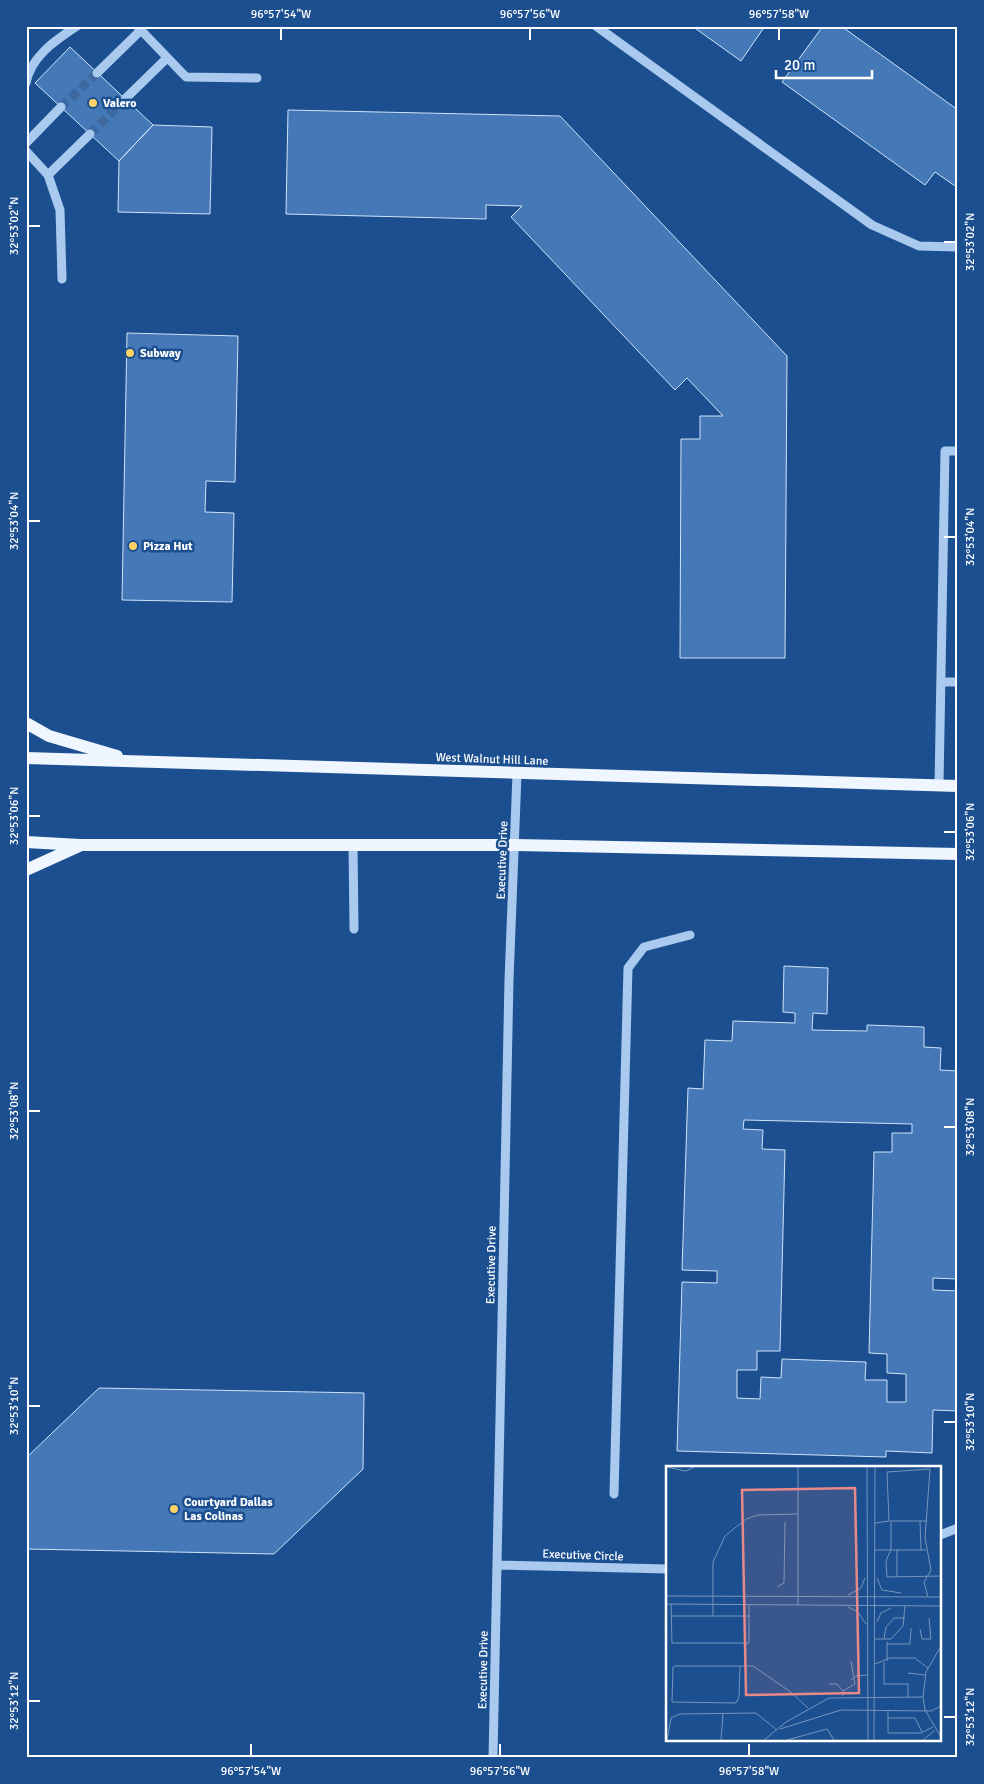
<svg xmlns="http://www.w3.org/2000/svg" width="984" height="1784" font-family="Signika,sans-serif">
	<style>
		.building { fill: #4478b7; stroke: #cfe3fa; fill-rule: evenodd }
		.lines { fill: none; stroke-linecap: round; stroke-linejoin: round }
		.minor-tunnel { stroke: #3d69a0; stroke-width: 9; stroke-dasharray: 9 4.5; stroke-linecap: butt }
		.minor { stroke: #a9c9ee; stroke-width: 9 }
		.major { stroke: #f0f6ff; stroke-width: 12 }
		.ticks { fill: none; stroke: #fff; stroke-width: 2 }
		.poi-dot { fill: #ffd166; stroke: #1b4f8f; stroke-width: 2 }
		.labels { text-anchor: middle; stroke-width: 5; stroke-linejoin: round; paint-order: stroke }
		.poi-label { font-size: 12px; font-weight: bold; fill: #fff; stroke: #1b4f8f; text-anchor: start }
		.street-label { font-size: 12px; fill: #fff; stroke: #1b4f8f }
		.inset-road { fill: none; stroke: #7695bc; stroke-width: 1 }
		.view { fill: #e88989; fill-opacity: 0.15; stroke: #e88989; stroke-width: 2.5 }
		.inset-edge { fill: none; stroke: #fff; stroke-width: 2.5 }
		.neatline { fill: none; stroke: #fff; stroke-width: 2 }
		.ticks-label { font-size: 12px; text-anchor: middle; fill: #fff }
	</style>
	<rect width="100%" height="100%" fill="#1b4f8f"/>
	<!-- building -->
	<path class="building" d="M692,26H765L741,61Z
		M823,26H841L958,110V188L935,172L925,185L782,82Z
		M70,47L153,125L119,161L35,83Z
		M288,110L560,116L787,356L785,658H680L681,439H700V416H723L687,378L675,390L511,217L522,206L486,205V219L286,214Z
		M153,125L212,127L210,214L118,212L119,161Z
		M127,333L238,336L235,482L206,481L205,512L234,513L232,602L122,600Z
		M784,966L828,968L827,1014L813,1013L812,1030L867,1031V1025L924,1027V1047L941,1048L940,1070L958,1071V1279L933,1278V1290L958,1291V1411L933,1410L932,1453L886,1451V1457L677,1451L682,1282L717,1283V1271L682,1270L688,1088L703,1089L705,1040L732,1041L733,1021L795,1023V1013L783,1012ZM744,1120L912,1124V1133H892V1152H874L869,1353L887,1354V1373L906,1374V1402H887V1380H865L866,1362L782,1359L781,1378L761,1377L760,1399L737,1398V1370H757V1351H780L785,1150L762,1149L763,1130L743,1129Z
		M99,1388L364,1393L363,1469L274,1554L26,1549V1458Z"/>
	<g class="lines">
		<!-- minor-tunnel -->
		<path class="minor-tunnel" d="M61,107L97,73
			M90,134L125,99"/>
		<!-- minor -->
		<path class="minor" d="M137,26L186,77L257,78
			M596,26L872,225L919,246L958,247
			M97,73L141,30
			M26,83C31,56 56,40 77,26
			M125,99L167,58
			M26,143L61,107
			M26,151L48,175L60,210L62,279
			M48,175L90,134
			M941,682H958
			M939,785L945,451H958
			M353,845L354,929
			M614,1494L628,968L644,947L690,935
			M940,1535L958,1528
			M497,1565L668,1569
			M493,1758L509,980L517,774"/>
		<!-- major -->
		<path class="major" d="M26,723L49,736L117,756
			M26,758L958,786
			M26,842L80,845H516L958,854
			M26,870L79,846"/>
	</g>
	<!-- ticks -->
	<path class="ticks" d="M281,40V28M530,40V28M779,40V28M28,226H40M944,242H956M28,521H40M944,537H956M28,816H40M944,832H956M28,1111H40M944,1127H956M28,1406H40M944,1422H956M28,1701H40M944,1717H956M251,1756V1744M500,1756V1744M749,1756V1744"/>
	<!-- markers -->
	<g class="poi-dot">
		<circle cx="93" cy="103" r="5"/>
		<circle cx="130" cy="353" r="5"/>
		<circle cx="133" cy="546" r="5"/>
		<circle cx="174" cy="1509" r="5"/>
	</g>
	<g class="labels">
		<!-- poi labels -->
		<g class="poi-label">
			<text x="103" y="107">Valero</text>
			<text x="140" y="357">Subway</text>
			<text x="143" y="550">Pizza Hut</text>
			<text x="184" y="1506">Courtyard Dallas<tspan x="184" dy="14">Las Colinas</tspan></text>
		</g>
		<!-- street labels -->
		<g class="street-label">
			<text transform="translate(492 759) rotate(2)" y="4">West Walnut Hill Lane</text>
			<text transform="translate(502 860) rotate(-88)" y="4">Executive Drive</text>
			<text transform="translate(491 1265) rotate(-89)" y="4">Executive Drive</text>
			<text transform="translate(583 1555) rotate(2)" y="4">Executive Circle</text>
			<text transform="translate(483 1670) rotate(-89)" y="4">Executive Drive</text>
		</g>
	</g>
	<!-- overview -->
	<g transform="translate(666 1466)">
		<rect width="275" height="275" fill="#1b4f8f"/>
		<path class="inset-road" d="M0,1L20,5L28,1M201,1L202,274M224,55H261M225,55V83L220,95L221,111L275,110M254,55L255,84M209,57L223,55L221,6L264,3L259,72L265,104L258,116L262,131M274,75L275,91M231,83V111M209,84H260M211,112L216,124L235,127M111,121L118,117L119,56M182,129L195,122L199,112M0,130L275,131M0,138L275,140M5,138L6,177H83V138M132,139V1M182,141L192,146L200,158M5,150H83M47,150V96L59,70L80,53L92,49L132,48M211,156L215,147L225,142M254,163L256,173H265L263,152M209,173H225L237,160L239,140M218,173L220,161L228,152H239M221,178H244L245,162M275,180L260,206L257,231L259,244L275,271M221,195V176M218,196V218H242V231M209,198L224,192H249L262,202M74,200L73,231L70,237L6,236L7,201L9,200H87L126,227L142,242M242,207L259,209M185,214L190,210L201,209M163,218H171L177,225M177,230V225L189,218L185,195M222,244V267H255L267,261M222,252H249L256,266M114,263L175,244L265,245L275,240M1,274L5,252L14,248L90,247L111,264M55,274L57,248M98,274L120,256L163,232L257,231M121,274L161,263L168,274M208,274L209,1M257,274L269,264"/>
		<path class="view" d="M189,22L193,227L80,229L76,24Z"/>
		<rect width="275" height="275" class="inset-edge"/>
	</g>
	<!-- border -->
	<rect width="984" height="1784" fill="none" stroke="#1b4f8f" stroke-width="55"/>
	<!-- scale -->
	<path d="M776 70v8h96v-8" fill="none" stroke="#ffffff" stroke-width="2.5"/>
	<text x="784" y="70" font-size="15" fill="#ffffff" stroke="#1b4f8f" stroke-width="4" paint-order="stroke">20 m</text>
	<rect x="28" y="28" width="928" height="1728" class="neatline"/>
	<g class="ticks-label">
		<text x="281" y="18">96°57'54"W</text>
		<text x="530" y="18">96°57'56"W</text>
		<text x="779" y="18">96°57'58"W</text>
		<text transform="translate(14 226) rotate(-90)" y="4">32°53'02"N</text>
		<text transform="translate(970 242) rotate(-90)" y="4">32°53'02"N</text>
		<text transform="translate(14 521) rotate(-90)" y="4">32°53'04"N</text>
		<text transform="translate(970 537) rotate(-90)" y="4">32°53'04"N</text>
		<text transform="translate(14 816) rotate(-90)" y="4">32°53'06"N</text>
		<text transform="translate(970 832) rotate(-90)" y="4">32°53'06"N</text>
		<text transform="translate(14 1111) rotate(-90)" y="4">32°53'08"N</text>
		<text transform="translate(970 1127) rotate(-90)" y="4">32°53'08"N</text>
		<text transform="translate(14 1406) rotate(-90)" y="4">32°53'10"N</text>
		<text transform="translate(970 1422) rotate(-90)" y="4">32°53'10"N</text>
		<text transform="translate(14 1701) rotate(-90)" y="4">32°53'12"N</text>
		<text transform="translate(970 1717) rotate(-90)" y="4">32°53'12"N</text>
		<text x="251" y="1775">96°57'54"W</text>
		<text x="500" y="1775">96°57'56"W</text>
		<text x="749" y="1775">96°57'58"W</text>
	</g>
</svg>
